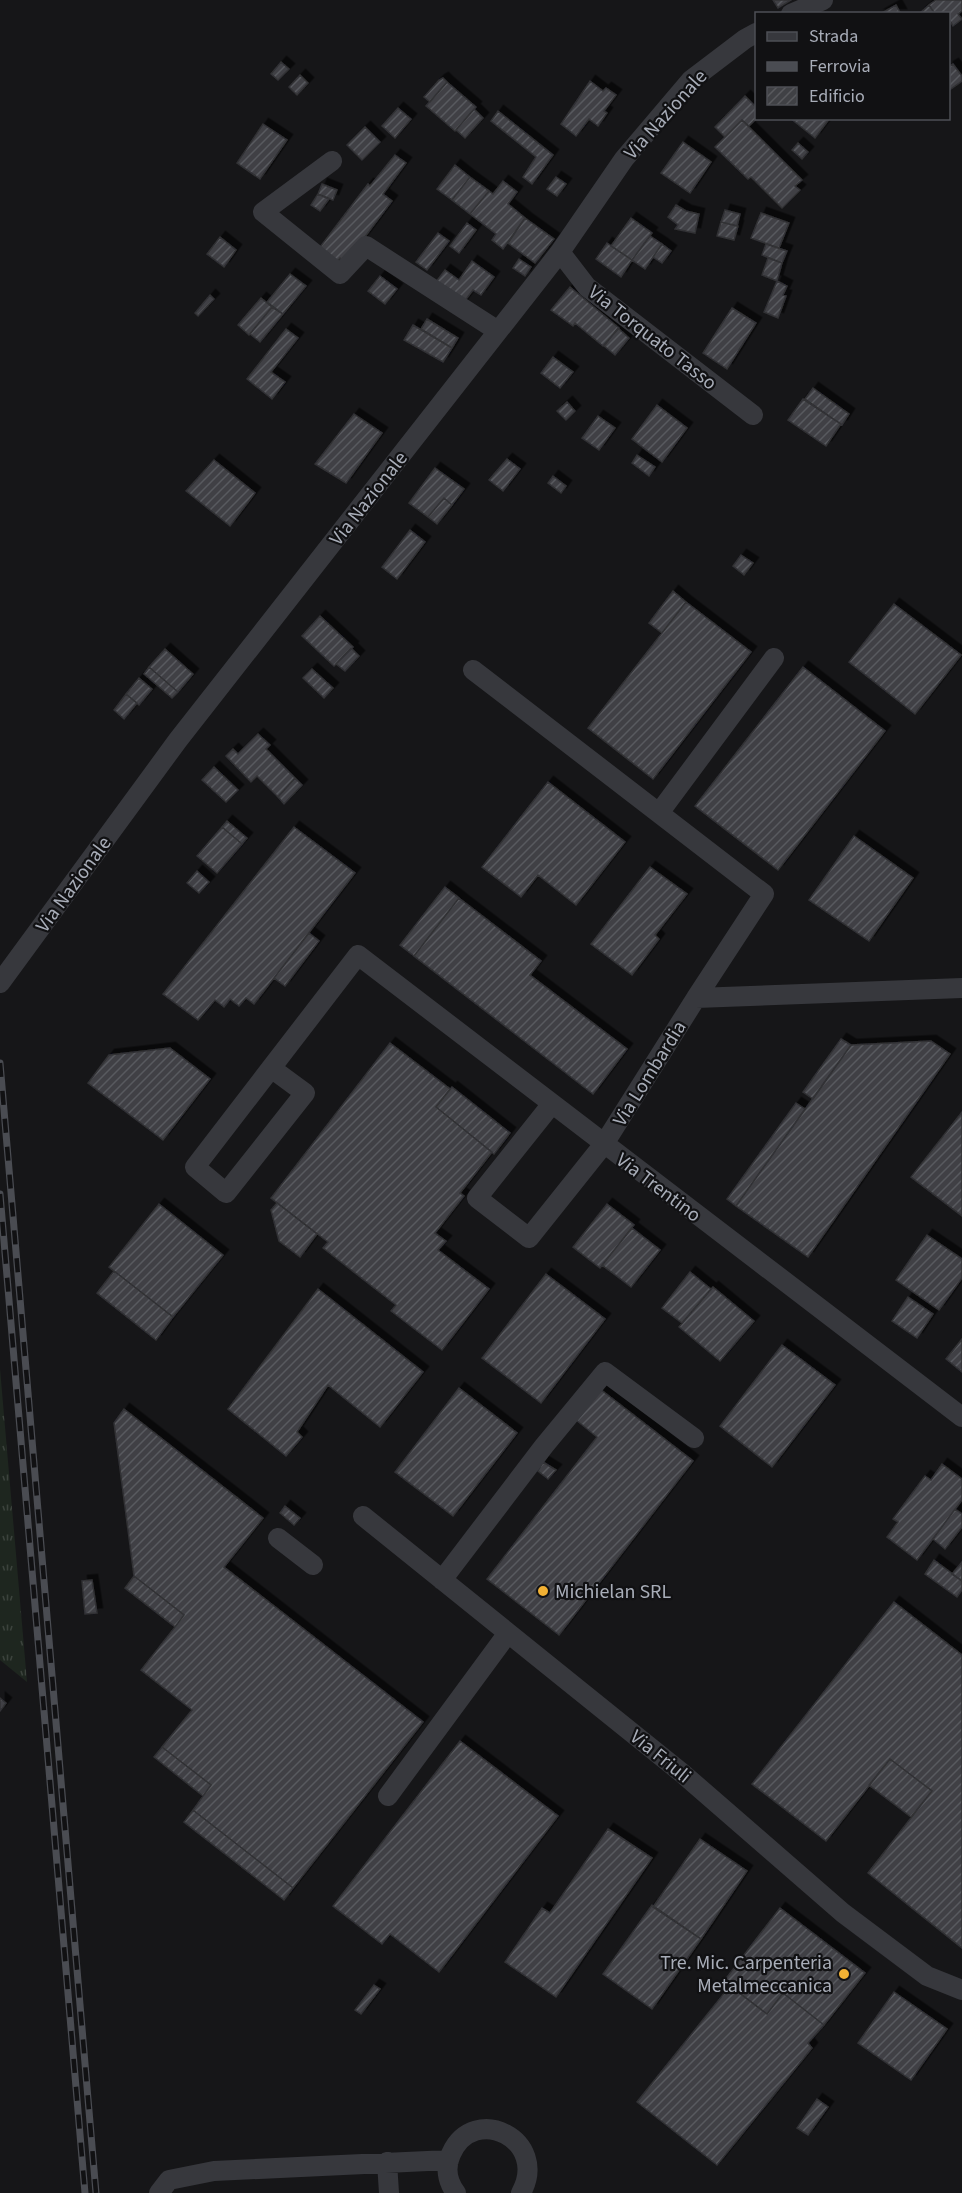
<svg xmlns="http://www.w3.org/2000/svg" width="962" height="2193" font-family="'Source Sans 3',sans-serif">
	<style>
		.grass { fill: url(#grass-tufts) }
		.building { fill: url(#building-hatch); stroke: #303034; stroke-width: 1.5; filter: url(#shadow) }
		.lines { fill: none; stroke-linecap: round; stroke-linejoin: round }
		.minor { stroke: #37383d; stroke-width: 20 }
		.rail-casing { stroke: #4a4c52; stroke-width: 7 }
		.rail { stroke: #111113; stroke-width: 4.5; stroke-dasharray: 14; stroke-linecap: butt }
		.poi-dot { fill: #f2b134; stroke: #111113; stroke-width: 2 }
		.labels { text-anchor: middle; stroke-width: 4.5; stroke-linejoin: round; paint-order: stroke }
		.street-label { font-size: 20px; fill: #a8adb8; stroke: #111113 }
		.poi-label { font-size: 20px; fill: #a8adb8; stroke: #111113; text-anchor: start }
	</style>
	<defs>
		<pattern id="grass-tufts" width="24" height="20" patternUnits="userSpaceOnUse" patternTransform="scale(1.5)"><rect width="24" height="20" fill="#1e261f"/><path d="M3 7l-1-3M5 7V3M7 7l1-3M15 17l-1-3M17 17v-4M19 17l1-3" fill="none" stroke="#3c433d"/></pattern>
		<pattern id="building-hatch" width="6" height="6" patternUnits="userSpaceOnUse" patternTransform="scale(1.5)"><rect width="6" height="6" fill="#404145"/><path d="M-1 1l2-2M0 6l6-6M5 7l2-2" fill="none" stroke="#595a5e"/></pattern>
		<filter id="shadow"><feDropShadow dx="5.5" dy="-5.5" stdDeviation="0" flood-color="#0009"/></filter>
	</defs>
	<rect width="100%" height="100%" fill="#161618"/>
	<!-- grass -->
	<path class="grass" d="M0,1369L27,1682L0,1660Z"/>
	<!-- building -->
	<path class="building" d="M773,0H791L778,8Z
		M936,0H962V11L958,14L962,19L953,26L950,21L948,22V14H935L929,5Z
		M896,5L901,14H880Z
		M929,5L935,14H919Z
		M281,62L289,69L278,80L271,74Z
		M953,64L962,76V81L948,91V67Z
		M300,75L308,83L297,95L289,87Z
		M443,78L447,82L430,102L424,97L439,80Z
		M590,81L603,91L606,88L616,95L604,111L607,113L598,126L589,119L576,136L561,124Z
		M447,82L476,107L455,131L426,106Z
		M745,96L756,107L757,118L749,126L742,120L725,137L715,127Z
		M398,108L411,119L395,138L382,126Z
		M474,109L483,118L465,138L456,130Z
		M498,111L553,155L532,184L523,177L536,157L491,121Z
		M790,118H830L815,138Z
		M742,120L802,180L795,186L800,190L782,208L751,177L748,179L715,147Z
		M263,124L287,140L260,179L237,163Z
		M365,127L380,142L362,160L347,145Z
		M683,142L711,162L690,193L661,173Z
		M798,143L808,152L802,159L792,150Z
		M395,155L406,163L383,194L392,201L346,262L340,258L335,265L317,251L368,184L370,186Z
		M455,165L470,177L452,200L437,189Z
		M470,177L489,191L470,214L452,200Z
		M556,177L566,184L557,196L547,189Z
		M503,181L517,192L508,204L525,218L503,249L492,240L496,234L470,214L489,191L493,194Z
		M322,184L337,190L333,200L318,194Z
		M318,194L329,199L320,211L311,205Z
		M676,205L686,211L699,214L695,233L675,229L678,225L668,217Z
		M725,210L740,214L737,226L721,222Z
		M761,213L789,223L779,248L751,238Z
		M525,218L554,239L535,263L508,243Z
		M631,218L652,233L632,260L611,246Z
		M721,222L738,226L734,240L717,236Z
		M467,223L476,230L459,253L450,246Z
		M438,233L449,241L427,270L416,262Z
		M650,236L662,244L645,269L632,260Z
		M220,237L236,250L224,267L207,254Z
		M607,243L632,260L621,277L596,259Z
		M662,244L671,251L662,263L653,257Z
		M766,244L787,251L782,263L762,255Z
		M768,258L782,263L777,281L762,275Z
		M519,259L531,267L525,276L513,268Z
		M472,261L494,277L481,295L473,290L457,311L429,291L445,270L459,280Z
		M290,274L306,286L283,314L267,302Z
		M380,276L397,289L385,304L368,291Z
		M777,281L787,286L783,295L786,296L778,318L764,312Z
		M570,287L619,328L603,346L575,323L573,326L551,310Z
		M210,295L214,299L198,316L195,313Z
		M261,298L272,307L249,335L238,325Z
		M272,307L283,314L260,342L250,334Z
		M732,308L756,323L727,369L703,353Z
		M427,319L458,338L452,348L421,329Z
		M413,325L452,348L443,362L404,340Z
		M618,328L629,338L615,355L604,346Z
		M286,329L298,338L271,372L285,382L272,399L247,379Z
		M553,357L573,372L560,388L541,373Z
		M813,388L849,414L842,425L805,399Z
		M803,399L841,424L826,446L788,420Z
		M567,402L575,411L566,420L557,411Z
		M657,405L687,428L662,462L632,439Z
		M354,414L382,433L346,483L315,464Z
		M598,416L615,428L599,450L582,438Z
		M637,455L655,467L649,476L632,463Z
		M507,459L520,469L503,491L489,480Z
		M214,460L255,493L230,526L186,491Z
		M435,468L464,489L452,505L444,498L428,517L409,503Z
		M553,476L566,486L561,493L548,483Z
		M444,498L452,505L437,524L428,517Z
		M410,530L425,542L397,579L382,567Z
		M741,555L753,563L744,575L733,566Z
		M673,591L686,602L662,633L649,623Z
		M686,602L751,652L653,779L588,728Z
		M894,604L961,655L915,714L849,662Z
		M320,616L353,647L334,666L302,636Z
		M351,648L359,656L345,671L336,664Z
		M165,649L193,674L178,692L149,667Z
		M149,667L178,692L172,698L144,674Z
		M803,667L885,731L778,870L695,806Z
		M312,669L333,688L324,698L303,678Z
		M139,678L152,689L139,705L126,694Z
		M126,694L137,703L124,719L114,710Z
		M258,734L270,745L266,749L295,778L278,797L257,776L251,782L226,756L233,749L238,754Z
		M214,767L238,790L226,802L202,780Z
		M295,778L302,785L284,804L278,797Z
		M548,782L625,842L576,905L538,875L521,897L482,867Z
		M227,821L247,838L242,844L222,827Z
		M222,827L242,844L217,873L197,856Z
		M294,827L355,873L254,1004L246,998L239,1006L230,999L224,1007L215,1000L198,1020L163,994Z
		M854,836L913,878L869,941L809,900Z
		M650,867L687,894L655,935L659,939L632,975L591,944Z
		M197,871L209,882L199,893L187,883Z
		M445,887L459,898L414,956L400,945Z
		M459,898L541,961L530,975L627,1049L593,1094L414,956Z
		M309,933L319,941L285,986L274,978Z
		M841,1039L851,1045L813,1099L803,1092Z
		M931,1041L950,1054L808,1257L736,1206L851,1045Z
		M390,1043L450,1089L436,1107L492,1152L460,1193L464,1196L435,1233L446,1241L438,1250L489,1289L442,1350L391,1311L396,1305L323,1248L328,1242L271,1198Z
		M170,1048L210,1079L163,1140L88,1083L109,1055Z
		M452,1087L510,1133L494,1154L436,1107Z
		M796,1103L805,1109L736,1206L727,1199Z
		M962,1112V1216L911,1177Z
		M277,1203L317,1234L300,1257L279,1241L271,1210Z
		M159,1204L223,1255L173,1317L109,1267Z
		M607,1204L634,1225L600,1268L573,1247Z
		M632,1228L660,1250L631,1287L602,1265Z
		M927,1235L962,1259V1278L939,1310L896,1280Z
		M114,1271L173,1317L156,1340L97,1293Z
		M690,1272L711,1289L682,1323L662,1308Z
		M546,1274L605,1319L541,1403L482,1358Z
		M713,1287L754,1321L720,1361L679,1327Z
		M318,1289L423,1372L380,1427L328,1385L297,1432L302,1437L286,1456L228,1409Z
		M908,1297L933,1314L917,1338L892,1321Z
		M962,1339V1372L946,1359Z
		M782,1345L835,1385L772,1467L720,1426Z
		M459,1388L517,1433L453,1516L395,1472Z
		M600,1389L693,1461L559,1635L487,1579L597,1437L576,1420Z
		M124,1409L263,1518L224,1567L423,1722L293,1888L193,1810L211,1785L162,1747L192,1710L141,1670L175,1627L125,1588L134,1576L114,1423Z
		M543,1462L556,1470L548,1479L538,1471Z
		M942,1464L962,1479V1500L917,1560L887,1537L898,1522L893,1519L925,1476L931,1480Z
		M285,1506L300,1518L294,1525L280,1513Z
		M955,1509L962,1514V1527L945,1549L933,1539Z
		M934,1560L962,1581V1590L957,1597L925,1574Z
		M962,1562V1581L952,1574Z
		M134,1576L184,1615L175,1627L125,1588Z
		M92,1580L97,1613L85,1614L82,1581Z
		M894,1602L962,1655V1948L868,1873L932,1791L890,1759L826,1841L752,1784Z
		M0,1698L6,1703L0,1711Z
		M460,1741L558,1816L439,1972L390,1934L382,1944L333,1906Z
		M162,1747L211,1785L203,1796L154,1757Z
		M890,1759L932,1791L911,1817L869,1785Z
		M193,1810L293,1888L284,1900L184,1822Z
		M608,1829L652,1858L556,1997L505,1962L542,1908L550,1913Z
		M700,1839L747,1871L701,1939L653,1907Z
		M652,1905L701,1939L652,2009L603,1974Z
		M780,1908L865,1973L824,2025L783,1993L767,2014L724,1981Z
		M374,1985L380,1989L361,2014L355,2010Z
		M730,1986L767,2014L783,1993L824,2025L808,2043L812,2048L717,2165L637,2102Z
		M894,1992L947,2029L911,2080L858,2043Z
		M817,2099L828,2107L808,2135L797,2128Z"/>
	<g class="lines">
		<!-- minor -->
		<path class="minor" d="M791,14L823,0
			M332,161L263,212L340,274L366,246L498,331
			M560,252L587,287L753,415
			M473,670L764,894L696,998
			M659,813L774,658
			M0,983L178,740L560,252L624,159L691,80L745,39L756,33
			M271,1068L305,1093L226,1193L195,1167L358,955L962,1417
			M551,1105L477,1198L529,1238L604,1144L696,998L962,988
			M363,1516L682,1773L843,1913L927,1976L962,1990
			M278,1538L313,1565
			M442,1580L544,1446L605,1372L694,1438
			M388,1796L508,1633
			M387,2162L389,2193
			M159,2193L169,2180L214,2171L449,2160
			M456,2193C447,2181 445,2167 451,2154C474,2102 550,2140 521,2193"/>
		<!-- rail casing -->
		<g class="rail-casing">
			<path id="rail" d="M0,1063L96,2193
				M0,1194L85,2193"/>
		</g>
		<!-- rail -->
		<use href="#rail" class="rail"/>
	</g>
	<!-- markers -->
	<g class="poi-dot">
		<circle cx="543" cy="1591" r="6"/>
		<circle cx="844" cy="1974" r="6"/>
	</g>
	<g class="labels">
		<!-- street labels -->
		<g class="street-label">
			<text transform="translate(665 114) rotate(-48)" y="7">Via Nazionale</text>
			<text transform="translate(653 337) rotate(38)" y="7">Via Torquato Tasso</text>
			<text transform="translate(368 498) rotate(-52)" y="7">Via Nazionale</text>
			<text transform="translate(73 884) rotate(-54)" y="7">Via Nazionale</text>
			<text transform="translate(649 1073) rotate(-58)" y="7">Via Lombardia</text>
			<text transform="translate(659 1187) rotate(37)" y="7">Via Trentino</text>
			<text transform="translate(661 1756) rotate(39)" y="7">Via Friuli</text>
		</g>
		<!-- poi labels -->
		<g class="poi-label">
			<text x="555" y="1598">Michielan SRL</text>
			<text x="832" y="1969" text-anchor="end">Tre. Mic. Carpenteria<tspan x="832" dy="23">Metalmeccanica</tspan></text>
		</g>
	</g>
	<!-- legend -->
	<rect x="755" y="12" width="195" height="108" fill="#111113" stroke="#4d4f55" stroke-width="1.5"/>
	<rect x="767" y="32" width="30" height="9" fill="#37383d" stroke="#4d4f55" stroke-width="1.5"/>
	<text x="809" y="42" font-size="18" fill="#a8adb8">Strada</text>
	<rect x="767" y="62" width="30" height="9" fill="#4a4c52" stroke="#4d4f55" stroke-width="1.5"/>
	<text x="809" y="72" font-size="18" fill="#a8adb8">Ferrovia</text>
	<rect x="767" y="87" width="30" height="18" fill="url(#building-hatch)" stroke="#4d4f55" stroke-width="1.5"/>
	<text x="809" y="102" font-size="18" fill="#a8adb8">Edificio</text>
</svg>
